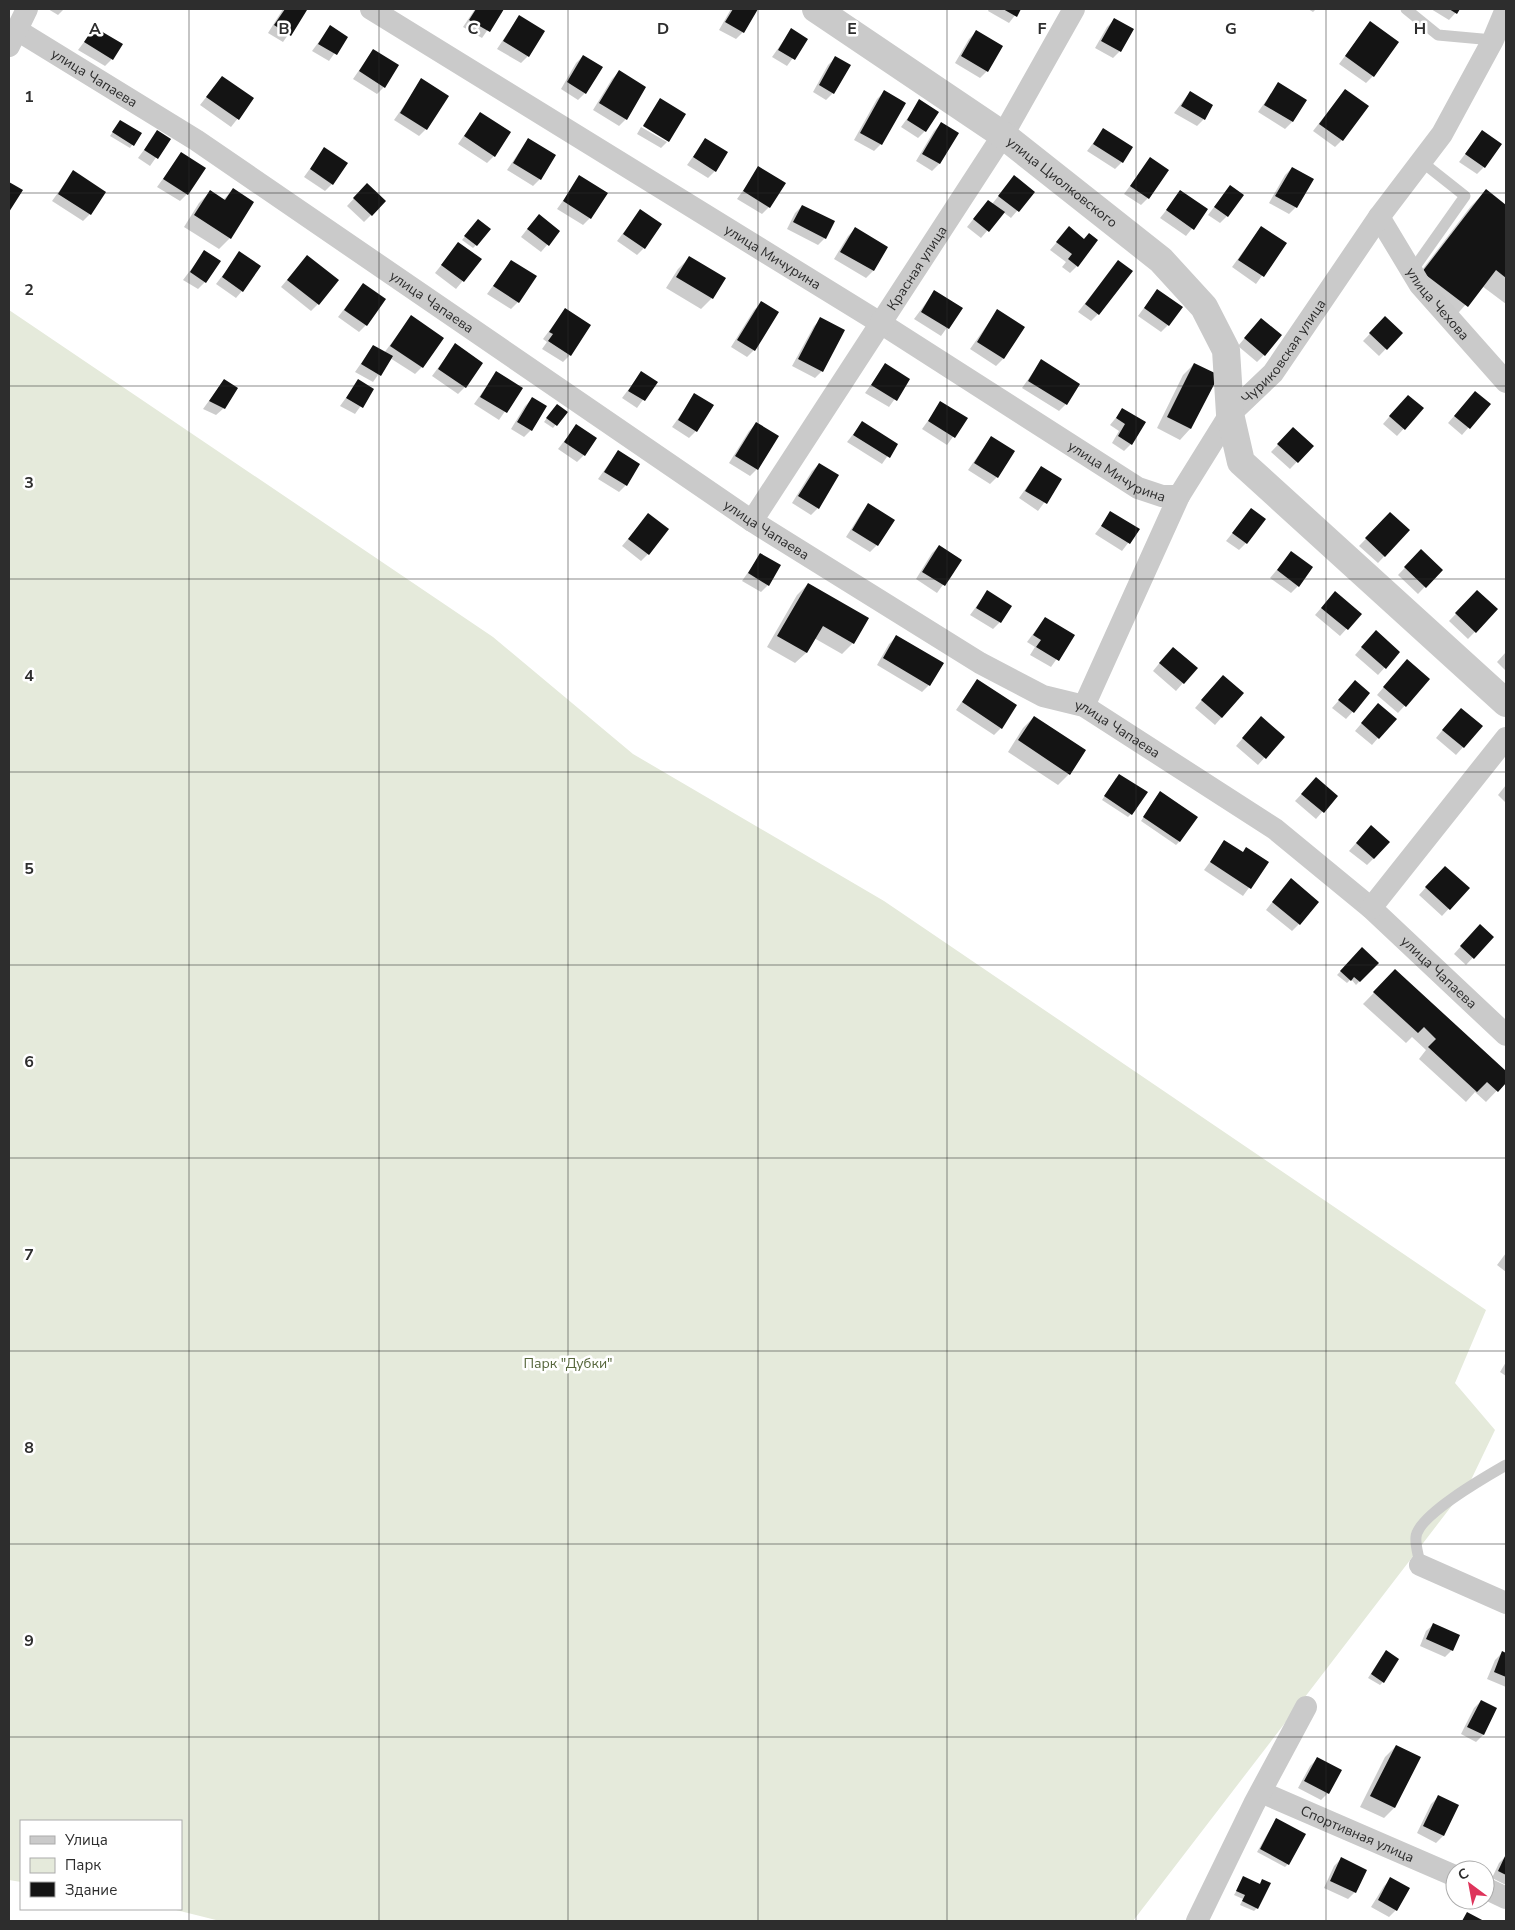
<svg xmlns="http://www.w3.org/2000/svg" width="1515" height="1930" font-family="'Nunito Sans',sans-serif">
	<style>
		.green { fill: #e5eadb }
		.shadow { fill: #0003 }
		.building { fill: #141414 }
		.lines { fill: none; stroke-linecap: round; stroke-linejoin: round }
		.service { stroke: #cacaca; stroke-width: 11 }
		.minor { stroke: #cacaca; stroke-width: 22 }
		.tertiary { stroke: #cacaca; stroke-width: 28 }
		.grid { fill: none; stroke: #2d2d2d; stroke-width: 1; stroke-opacity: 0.55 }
		.labels { text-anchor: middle; stroke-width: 5; stroke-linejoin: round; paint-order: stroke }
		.street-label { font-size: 14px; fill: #2d2d2d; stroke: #fff }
		.park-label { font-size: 14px; fill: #56663c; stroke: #fff }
		.grid-label { font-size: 16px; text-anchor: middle; font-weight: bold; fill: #2d2d2d; stroke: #fff; stroke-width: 5; stroke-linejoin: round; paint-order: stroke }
	</style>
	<rect width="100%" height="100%" fill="#fff"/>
	<!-- green -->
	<path class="green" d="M9,310L493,637L633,754L884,901L1486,1310L1455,1383L1495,1430L1470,1482L1133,1921H220L172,1909H181V1821H21V1882L9,1880Z"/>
	<!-- shadow -->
	<path class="shadow" d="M48,9H64L58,15Z
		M283,9L305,11L283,42L268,33Z
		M475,9H502L482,38L463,27Z
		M731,9L756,10L743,32L736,39L719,30Z
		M989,9H1020L1009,23L988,11Z
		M1308,9H1316L1313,12Z
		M1431,9H1459L1449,20Z
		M519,16L528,56L521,63L497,49Z
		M1114,20L1120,51L1113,58L1095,48L1107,27Z
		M1370,23L1373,76L1366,83L1339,64Z
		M330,27L346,37L329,61L312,51Z
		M94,29L112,59L105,66L78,50Z
		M791,30L807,39L787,66L772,57Z
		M976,32L987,71L980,78L955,63L969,39Z
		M373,50L384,87L377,94L353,79Z
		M583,56L585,93L578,100L561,89L576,63Z
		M835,58L833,93L826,100L813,92L828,65Z
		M619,72L626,119L619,126L593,110L612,79Z
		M222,77L253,99L231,127L200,105Z
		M422,80L426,129L419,136L394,120Z
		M1278,84L1292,122L1285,129L1258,112Z
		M1345,90L1342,140L1335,147L1313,131Z
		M884,92L881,144L874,151L854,140L877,99Z
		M1190,92L1204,119L1197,126L1174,113Z
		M661,100L668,140L643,125Z
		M920,101L925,131L918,138L901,127Z
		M480,113L494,156L487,163L458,144Z
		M120,121L140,134L130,148L110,136Z
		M941,124L958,133L939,164L932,171L916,161L934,131Z
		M641,127L667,142L661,148L637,134Z
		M1103,130L1122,162L1115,169L1087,151Z
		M158,131L169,139L150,166L138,158Z
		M1482,132L1484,167L1477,174L1459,162Z
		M528,139L540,179L533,186L507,170Z
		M705,140L715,171L708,178L687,165Z
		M324,149L332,184L325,191L304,177Z
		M181,154L187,194L180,201L157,187Z
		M1150,159L1148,198L1141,205L1124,194Z
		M759,168L769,207L762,214L737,199Z
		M1292,168L1296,207L1289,214L1269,203L1285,175Z
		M73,172L90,214L83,221L52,201Z
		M580,177L590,218L583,225L557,209Z
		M1014,177L1033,192L1011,218L1003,212L981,238L967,227L988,201L992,204Z
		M1230,186L1227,216L1220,223L1208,215Z
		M233,190L230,238L219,249L184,227L199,203L210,192L223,200Z
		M1486,191L1506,207V304L1482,286L1452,320L1409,287L1471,206Z
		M360,192L371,215L364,222L347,206Z
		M1181,192L1207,210L1186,236L1160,218Z
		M802,206L825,238L818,245L787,229L795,213Z
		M640,211L644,248L637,255L617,241Z
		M532,223L559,231L541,252L521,237Z
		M475,224L476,245L473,248L462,240Z
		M1261,227L1285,244L1256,284L1232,267Z
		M1069,228L1077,266L1070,273L1062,267L1066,262L1050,250Z
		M855,229L886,247L873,271L866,278L834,259L848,236Z
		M458,244L480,260L456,289L435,273Z
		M205,251V282L198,289L183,280Z
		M240,253L242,291L236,298L216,284Z
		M307,256L318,304L311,311L281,287Z
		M689,258L712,298L701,309L666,288L678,269Z
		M511,261L518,302L511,309L487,294Z
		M1118,262L1098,314L1091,321L1078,312Z
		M363,285L366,325L359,332L338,317Z
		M1157,290L1168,325L1161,332L1138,316Z
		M934,292L961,308L941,336L914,319Z
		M761,303L754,350L747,357L731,347L754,310Z
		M565,310L570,355L563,362L542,349L547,342L543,339Z
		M997,311L1003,359L996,366L970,349Z
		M411,317L422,367L415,374L390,358L373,382L355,372L373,346L384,353Z
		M1385,318L1401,333L1379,356L1363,341Z
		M821,319L822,371L815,378L792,366L814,326Z
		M1254,327L1264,355L1257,362L1238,346Z
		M455,345L465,387L458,394L432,376Z
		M1041,361L1066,404L1059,411L1022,388Z
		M1194,364L1190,429L1180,440L1157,428L1183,375Z
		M885,365L909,379L889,407L865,393Z
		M496,373L521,388L499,420L474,404Z
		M641,373L656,382L637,408L622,398Z
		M224,380V408L216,415L203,409Z
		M358,381L372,390L355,414L340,406Z
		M1475,392L1489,404L1462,435L1448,423Z
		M695,395L696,431L689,438L672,427Z
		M532,399L531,430L524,437L511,429L525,406Z
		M941,403L966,419L947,445L922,429Z
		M1401,403L1422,409L1397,436L1383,424Z
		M554,408L566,412L553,428L544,422Z
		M1123,409L1131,444L1124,451L1112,443L1119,431L1110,425Z
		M862,423L896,444L882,464L847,442Z
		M756,424L777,437L757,469L750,476L729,463L749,431Z
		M576,426L584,455L577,462L558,449Z
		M1293,429L1312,446L1290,469L1271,452Z
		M991,437L997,477L990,484L968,470Z
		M618,451L626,485L619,492L598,479Z
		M819,464L818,508L811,515L792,503L812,471Z
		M1041,467L1061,480L1038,511L1019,498Z
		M869,505L877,545L870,552L846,537L862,512Z
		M1252,509L1246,543L1239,550L1226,541Z
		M1111,513L1138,530L1122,551L1095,534Z
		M1390,514L1409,530L1378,563L1359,546Z
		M648,515V554L641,561L622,546Z
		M939,546L961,560L937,593L916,579L932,553Z
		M1421,551L1441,570L1418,594L1398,575Z
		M1291,553L1298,586L1291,593L1270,578Z
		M760,555L768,585L761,592L742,581Z
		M808,584L867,618L853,643L842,654L814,638L806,653L795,663L767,647L797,595Z
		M987,592L1000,622L993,629L970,615Z
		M1477,592L1496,610L1468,639L1449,621Z
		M1328,600L1360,614L1340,636L1315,615Z
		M1045,618L1073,636L1051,667L1030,655L1035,647L1027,642Z
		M896,637L929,685L922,692L877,665L889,644Z
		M1369,639L1399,652L1378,675L1355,655Z
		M1506,652V671L1497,662Z
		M1166,655L1196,668L1176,691L1153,671Z
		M1400,668L1429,679L1398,713L1377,695Z
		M977,680L1001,728L994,735L956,710Z
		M1216,684L1242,694L1215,725L1195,708Z
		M1349,689L1369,694L1346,719L1332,708Z
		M1371,712L1378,738L1372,745L1355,731Z
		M1454,716L1481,727L1456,755L1436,738Z
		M1034,717L1069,774L1058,785L1008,752L1023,728Z
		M1254,725L1283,737L1258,765L1236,746Z
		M1116,778L1131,814L1128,817L1102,800Z
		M1506,785V803L1498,795Z
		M1309,786L1336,796L1316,819L1295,801Z
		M1157,796L1179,842L1176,845L1141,821Z
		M1364,834L1374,858L1367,865L1349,851Z
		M1225,842L1242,853L1267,863L1243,896L1204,870Z
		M1438,874L1468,888L1442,916L1419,895Z
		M1284,887L1299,924L1292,931L1266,910Z
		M1473,933L1492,937L1466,965L1454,954Z
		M1362,949L1377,963L1356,985L1351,979L1347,983L1337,975Z
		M1395,971L1506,1073V1081L1486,1102L1475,1092L1466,1102L1419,1059L1426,1050L1412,1037L1406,1043L1363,1004Z
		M1506,1253V1272L1497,1265Z
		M1506,1362V1376L1500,1372Z
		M1434,1624L1452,1650L1445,1657L1420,1646L1426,1631Z
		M1502,1653L1506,1655V1687L1487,1679L1495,1660Z
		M1383,1655V1682L1380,1685L1368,1678Z
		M1481,1701L1496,1709L1483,1735L1476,1742L1461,1734L1474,1708Z
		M1396,1746L1394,1808L1384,1818L1360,1807L1385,1757Z
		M1317,1759L1328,1793L1321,1800L1298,1788L1310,1766Z
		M1438,1797L1457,1806L1443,1836L1436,1843L1417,1833L1431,1804Z
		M1276,1819L1288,1864L1285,1867L1257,1852Z
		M1506,1856V1885L1492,1878L1499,1863Z
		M1341,1859L1355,1892L1348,1899L1324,1888L1334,1866Z
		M1244,1878L1259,1885L1262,1880L1257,1908L1254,1911L1240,1905L1243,1899L1234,1895Z
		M1391,1879L1396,1910L1389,1917L1371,1907L1384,1886Z"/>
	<!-- building -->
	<path class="building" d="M285,9L307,10L291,36L274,25Z
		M476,9H504L490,32L469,20Z
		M733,9H758L744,33L725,22Z
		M1003,9H1021L1017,17Z
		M1449,9H1460L1457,14Z
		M519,15L545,31L529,57L503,41Z
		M1114,18L1134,29L1121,52L1101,41Z
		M1370,21L1399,42L1374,77L1345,56Z
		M330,25L348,37L337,55L318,44Z
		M94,27L123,44L113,60L84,42Z
		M791,28L808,39L795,60L778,50Z
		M976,30L1003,46L988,72L961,56Z
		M373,49L399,65L385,88L359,71Z
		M583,55L603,67L586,94L567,82Z
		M835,56L851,65L834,94L819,85Z
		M619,70L646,87L627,120L599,103Z
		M222,76L254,98L239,120L206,97Z
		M421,78L449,96L427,130L400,113Z
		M1278,82L1307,100L1293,122L1264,105Z
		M1345,89L1369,106L1343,141L1319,124Z
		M884,90L906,103L882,145L860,133Z
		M1190,91L1213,105L1205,120L1181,106Z
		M660,98L686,114L669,142L643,126Z
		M919,99L939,112L926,132L907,120Z
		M480,112L511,132L495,157L464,136Z
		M120,120L142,133L134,146L112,132Z
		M941,122L959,133L940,164L922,154Z
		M1103,128L1133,147L1123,163L1093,144Z
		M157,130L171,139L158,159L144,150Z
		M1482,130L1502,144L1485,168L1465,154Z
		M528,138L556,155L541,180L513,163Z
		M705,138L728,152L716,172L693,157Z
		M324,147L348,163L333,185L310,169Z
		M181,152L206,168L188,195L163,179Z
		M1150,157L1169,170L1149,199L1130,186Z
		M758,166L786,183L770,208L743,191Z
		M1292,167L1314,179L1297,208L1275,196Z
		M73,170L106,192L91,215L58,194Z
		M579,175L608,193L591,219L563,201Z
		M1014,175L1035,192L1019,212L998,196Z
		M9,182L23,190L9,212Z
		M367,183L386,201L372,216L353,198Z
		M1230,185L1244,195L1228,217L1214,207Z
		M233,188L254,202L231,239L194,215L210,190L225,200Z
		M1486,189L1506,205V278L1496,270L1468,307L1422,272Z
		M1180,190L1208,209L1194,230L1166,210Z
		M988,200L1005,212L989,232L973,219Z
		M802,205L835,221L826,239L793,222Z
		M640,209L662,224L645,249L623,234Z
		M539,214L560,231L549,246L527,229Z
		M478,219L491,229L477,246L464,236Z
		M1069,226L1084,239L1089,233L1098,240L1078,267L1068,259L1072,254L1056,242Z
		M1261,226L1287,243L1264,277L1238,260Z
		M855,227L888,247L874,271L840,252Z
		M458,242L482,259L464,282L441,265Z
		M204,250L221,261L206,283L190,272Z
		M239,251L261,266L243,292L222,277Z
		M307,255L339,280L319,305L287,280Z
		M689,256L726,278L713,299L676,277Z
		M511,260L537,276L519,303L493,286Z
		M1118,260L1133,271L1099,315L1085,304Z
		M363,283L386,299L367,326L344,310Z
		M1157,289L1183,307L1169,326L1144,308Z
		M934,290L963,308L949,329L921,312Z
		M761,301L779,312L755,351L737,340Z
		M565,308L591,325L571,356L548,341L553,334L549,332Z
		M997,309L1025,327L1004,359L977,342Z
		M411,315L444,338L423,368L390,346Z
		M1385,316L1403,333L1387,350L1369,333Z
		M820,317L845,330L823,372L798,359Z
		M1261,318L1282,335L1265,356L1244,338Z
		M455,343L483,363L466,388L438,369Z
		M373,345L393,356L381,376L361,364Z
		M1041,359L1080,384L1067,405L1028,381Z
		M885,363L910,379L897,401L871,385Z
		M1194,363L1219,375L1191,429L1167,417Z
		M496,371L523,388L507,413L480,397Z
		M641,371L658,382L645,401L628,391Z
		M224,379L238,388L225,409L209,401Z
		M358,379L374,389L363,408L346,398Z
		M1475,391L1491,404L1470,429L1454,416Z
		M694,393L714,405L697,432L678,420Z
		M1408,395L1424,408L1405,430L1389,416Z
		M532,397L547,406L532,431L517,422Z
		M940,401L968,418L955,438L928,421Z
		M557,404L568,412L557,426L546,418Z
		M1122,408L1146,422L1132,445L1118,436L1125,424L1116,418Z
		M862,421L898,444L890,458L853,435Z
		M756,422L779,436L758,470L735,456Z
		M576,424L597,438L585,456L564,442Z
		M1293,427L1314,446L1298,463L1277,444Z
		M991,436L1015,451L998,478L974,463Z
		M618,450L640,464L627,486L604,472Z
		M819,463L839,475L819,509L798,496Z
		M1041,466L1062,479L1047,504L1025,491Z
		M868,503L895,520L878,546L852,530Z
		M1251,508L1266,519L1247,544L1232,533Z
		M1110,511L1140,529L1130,544L1101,526Z
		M1390,512L1410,530L1385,557L1365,538Z
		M648,513L669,529L649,555L628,539Z
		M939,545L962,560L945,586L922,572Z
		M1421,549L1443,570L1426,588L1404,567Z
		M1291,551L1313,567L1299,587L1277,570Z
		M760,553L781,565L769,586L748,573Z
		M808,583L869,618L854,644L823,626L807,653L777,636Z
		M987,590L1012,606L1001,623L976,608Z
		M1477,590L1498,609L1476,633L1455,613Z
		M1335,591L1362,614L1348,630L1321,608Z
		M1045,617L1075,635L1059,661L1036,647L1041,640L1033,635Z
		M1376,630L1400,652L1386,669L1361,647Z
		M896,635L944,663L930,686L883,658Z
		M1173,647L1198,668L1184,684L1159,663Z
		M1407,659L1430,679L1406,707L1383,687Z
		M1223,675L1244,693L1222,718L1201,700Z
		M977,679L1017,705L1002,729L962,702Z
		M1355,680L1370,693L1354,713L1338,700Z
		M1378,703L1397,719L1379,739L1361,723Z
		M1461,708L1483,726L1464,748L1442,730Z
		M1034,716L1086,750L1070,775L1018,740Z
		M1261,716L1285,737L1266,759L1242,738Z
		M1119,774L1148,792L1132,815L1104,796Z
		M1316,777L1338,796L1324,813L1301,794Z
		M1160,791L1198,817L1180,842L1143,817Z
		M1371,825L1390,842L1374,859L1356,843Z
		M1224,840L1243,852L1246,847L1269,862L1251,889L1210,862Z
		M1445,866L1470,888L1450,910L1425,887Z
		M1291,878L1319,902L1300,925L1272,902Z
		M1480,924L1494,937L1474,959L1460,946Z
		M1362,947L1379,963L1360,982L1354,977L1351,981L1340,971Z
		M1395,969L1506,1071V1083L1498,1092L1487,1082L1477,1092L1428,1047L1436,1039L1424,1027L1418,1033L1373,992Z
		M1433,1623L1460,1635L1453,1651L1426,1639Z
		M1386,1650L1399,1659L1384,1683L1371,1674Z
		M1502,1651L1506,1653V1677L1494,1672Z
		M1481,1700L1497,1708L1484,1735L1467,1727Z
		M1396,1745L1421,1757L1395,1808L1370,1796Z
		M1317,1757L1342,1770L1329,1794L1304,1781Z
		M1438,1795L1459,1805L1444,1836L1423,1826Z
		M1276,1818L1306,1834L1289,1865L1260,1849Z
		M1506,1854V1875L1498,1871Z
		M1341,1857L1367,1870L1356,1893L1330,1881Z
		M1243,1876L1260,1884L1262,1879L1271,1883L1258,1909L1242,1901L1245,1895L1236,1891Z
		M1390,1877L1410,1888L1397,1911L1378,1900Z
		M1467,1912L1484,1921H1462Z"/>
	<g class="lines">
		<!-- service -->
		<path class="service" d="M1406,9L1438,35L1493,40
			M1412,271L1465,196L1422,162
			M1420,1565C1419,1556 1415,1546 1416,1537C1418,1515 1487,1476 1506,1465"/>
		<!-- minor -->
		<g class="minor">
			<path id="s1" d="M371,9L882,324L1138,488L1162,496H1179"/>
			<path id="s2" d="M17,30L196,140L752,521L980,663L1043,696L1084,706L1275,829L1371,908L1506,1035"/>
			<path d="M9,46L27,9"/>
			<path id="s3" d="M1379,217L1420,285L1506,382"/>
			<path id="s4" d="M752,521L1003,135L1074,9"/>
			<path id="s5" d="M1084,706L1179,496L1230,414L1273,373L1379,217L1442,134L1493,40L1506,9"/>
			<path d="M1371,908L1506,738"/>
			<path d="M1420,1565L1506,1603"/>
			<path id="s6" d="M1261,1792L1455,1876"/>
			<path d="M1485,1888L1506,1898"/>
			<path d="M1197,1921L1254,1804L1306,1707"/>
		</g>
		<!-- tertiary -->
		<path class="tertiary" id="s7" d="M816,9L1003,135L1161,260L1204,307L1226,350L1230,414L1241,462L1506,703"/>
	</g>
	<!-- grid -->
	<path class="grid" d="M189,9V1921M379,9V1921M568,9V1921M758,9V1921M947,9V1921M1136,9V1921M1326,9V1921M9,193H1506M9,386H1506M9,579H1506M9,772H1506M9,965H1506M9,1158H1506M9,1351H1506M9,1544H1506M9,1737H1506"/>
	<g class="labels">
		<!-- street labels -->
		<g class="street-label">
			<text dy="5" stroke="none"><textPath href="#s2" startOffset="91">улица Чапаева</textPath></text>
			<text dy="5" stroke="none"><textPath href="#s7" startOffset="301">улица Циолковского</textPath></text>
			<text dy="5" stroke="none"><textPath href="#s1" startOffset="472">улица Мичурина</textPath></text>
			<text dy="5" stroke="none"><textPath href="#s4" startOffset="302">Красная улица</textPath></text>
			<text dy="5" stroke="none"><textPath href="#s2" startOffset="496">улица Чапаева</textPath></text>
			<text dy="5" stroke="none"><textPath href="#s3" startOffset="105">улица Чехова</textPath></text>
			<text dy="5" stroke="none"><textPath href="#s5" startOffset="410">Чуриковская улица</textPath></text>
			<text dy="5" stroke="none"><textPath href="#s1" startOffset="878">улица Мичурина</textPath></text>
			<text dy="5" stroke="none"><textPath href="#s2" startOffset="901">улица Чапаева</textPath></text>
			<text dy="5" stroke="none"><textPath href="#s2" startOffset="1306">улица Чапаева</textPath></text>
			<text dy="5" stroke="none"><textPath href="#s2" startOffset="1711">улица Чапаева</textPath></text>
			<text dy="5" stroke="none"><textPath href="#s6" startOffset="105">Спортивная улица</textPath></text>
		</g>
		<!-- park labels -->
		<g class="park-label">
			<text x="568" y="1368">Парк "Дубки"</text>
		</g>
	</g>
	<g class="grid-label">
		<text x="95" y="34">A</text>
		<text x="284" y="34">B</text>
		<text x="473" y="34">C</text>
		<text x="663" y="34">D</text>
		<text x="852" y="34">E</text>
		<text x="1042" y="34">F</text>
		<text x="1231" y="34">G</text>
		<text x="1420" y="34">H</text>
		<text x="29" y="102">1</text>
		<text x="29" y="295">2</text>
		<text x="29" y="488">3</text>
		<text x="29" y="681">4</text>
		<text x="29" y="874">5</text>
		<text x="29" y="1067">6</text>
		<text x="29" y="1260">7</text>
		<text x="29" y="1453">8</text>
		<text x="29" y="1646">9</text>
	</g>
	<!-- border -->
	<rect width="1515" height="1930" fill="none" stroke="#2d2d2d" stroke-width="20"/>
	<!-- legend -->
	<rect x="20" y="1820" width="162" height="90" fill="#ffffff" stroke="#ababab"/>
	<rect x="30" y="1836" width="25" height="8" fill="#cacaca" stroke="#ababab"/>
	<text x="65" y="1845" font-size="15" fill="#2d2d2d">Улица</text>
	<rect x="30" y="1858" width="25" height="15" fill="#e5eadb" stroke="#ababab"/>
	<text x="65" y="1870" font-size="15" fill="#2d2d2d">Парк</text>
	<rect x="30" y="1882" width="25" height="15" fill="#141414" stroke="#ababab"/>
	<text x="65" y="1895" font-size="15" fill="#2d2d2d">Здание</text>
	<!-- north arrow -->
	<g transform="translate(1470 1885) rotate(328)"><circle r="24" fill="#ffffff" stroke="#ababab"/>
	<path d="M0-4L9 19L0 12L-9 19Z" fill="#de345b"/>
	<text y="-8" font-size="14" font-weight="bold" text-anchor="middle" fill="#2d2d2d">С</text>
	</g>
</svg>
